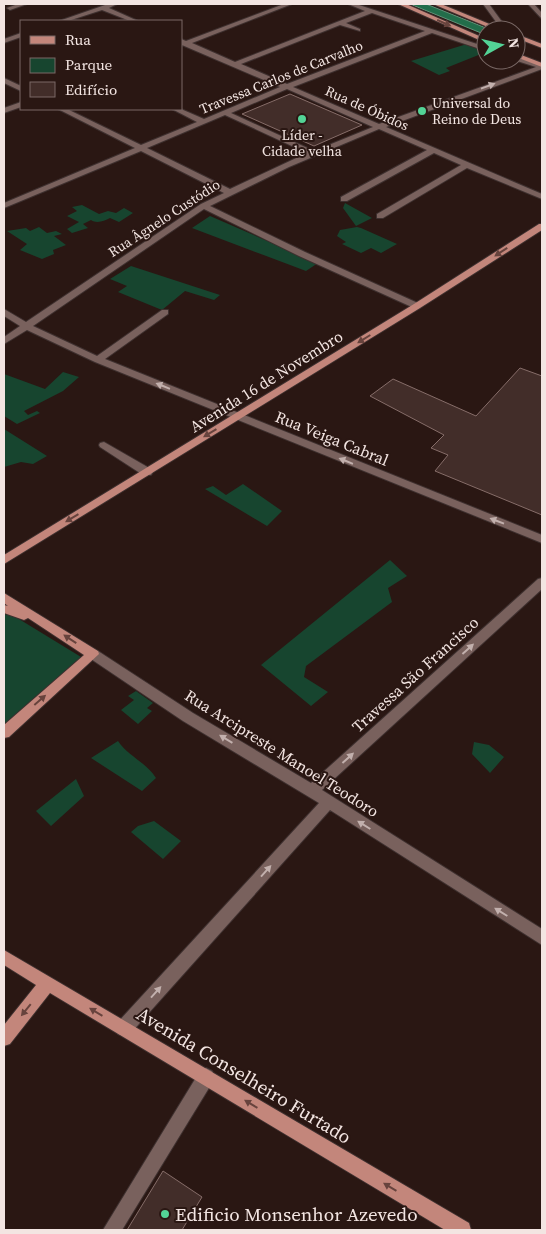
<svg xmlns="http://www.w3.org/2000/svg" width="546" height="1234" font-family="'Source Serif 4',serif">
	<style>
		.green { fill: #17452f }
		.water { fill: #226d4a; stroke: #619178 }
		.building { fill: #422d29; stroke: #866d69 }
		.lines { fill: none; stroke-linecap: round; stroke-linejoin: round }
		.minor-casing { stroke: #3e302f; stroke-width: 2 }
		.major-casing { stroke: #3e302f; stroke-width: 2 }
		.minor { fill: #79615d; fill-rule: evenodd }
		.major { fill: #c3867b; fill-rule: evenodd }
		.oneway { fill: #67433d }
		.oneway2 { fill: #c2b0ad }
		.poi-dot { fill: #53d396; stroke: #2a1713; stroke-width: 2 }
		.labels { text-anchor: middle; stroke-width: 4; stroke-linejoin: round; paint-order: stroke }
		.far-street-label { font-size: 14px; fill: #f3e5e2; stroke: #2a1713 }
		.far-poi-label { font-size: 14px; fill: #f3e5e2; stroke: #2a1713; text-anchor: start }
		.street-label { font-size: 16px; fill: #f3e5e2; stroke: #2a1713 }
		.near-street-label { font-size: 19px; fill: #f3e5e2; stroke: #2a1713 }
		.near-poi-label { font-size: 19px; fill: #f3e5e2; stroke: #2a1713; text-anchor: start }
	</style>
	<rect width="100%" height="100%" fill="#2a1713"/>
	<!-- green -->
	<path class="green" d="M467,44L486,50V52L446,68L450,71L439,75L411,61Z
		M345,203L372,218L356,226L343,208Z
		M82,205L99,214L108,211L116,213L124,208L133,213L119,222L110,218C104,221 97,224 91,220L83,224L88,228L72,233L67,229L79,222L67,216L77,211L72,207Z
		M210,216L318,263L306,271L192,228Z
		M39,227L47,233L56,231L62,234L54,236L66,245L53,250L54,254L42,259L20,250L27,244L7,231L26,228L30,231Z
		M357,227L361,228L397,244L381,253L371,248L361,253L342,244L346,242L337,236L340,230Z
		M131,266L220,295L214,300L185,291L162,310L118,292L127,286L110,279Z
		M63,372L79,377L63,391L24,411L28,415L37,411L40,413L17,424L4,416V374L45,389Z
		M4,429L47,456L33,464L21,462L4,467Z
		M243,484L282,511L267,526L205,489L213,486L226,495Z
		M390,560L407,576L388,588L392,602L306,666L304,677L328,692L311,706L261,665Z
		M4,614L14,616L86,660L4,731Z
		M136,691L153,703L147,708L152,711L138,724L121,710L134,700L128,696Z
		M118,741C129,757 146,762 156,778L142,791L91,758Z
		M474,742L489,745L504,757L490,773L472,754Z
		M76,779L84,796L51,826L36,811Z
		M154,821L181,841L163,859L131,832L138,826Z"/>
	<!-- water -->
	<path class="water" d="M410,4H426L491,30H486V35Z"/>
	<!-- building -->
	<path class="building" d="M290,94L362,125L314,146L242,114Z
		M520,368L542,376V515L435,471L448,455L431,448L444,435L370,396L393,379L476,416Z
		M163,1171L202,1197L182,1230H127Z"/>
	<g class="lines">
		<!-- minor casing -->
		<g class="minor-casing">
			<path id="minor" d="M18,4H27L10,10L7,8Z
				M108,4H117L109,8L138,21H130L102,10L68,21H59Z
				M284,4H292L192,43L235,62L365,11L348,4H356L486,47V51L432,33L293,87L379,124L536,67L514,60H516V57L542,64V69L386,127L542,194V199L467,168L383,218H377V214L461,165L434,153L347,201H341V197L427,150L379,129L289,167L210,206L305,252L420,304V308H414L299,256L204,209L33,326L97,356L162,310H168V314L105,359L542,535V543L95,362L27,330L4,344V337L20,326L4,316V309L26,322L201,204L224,193L141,151L4,208V203L135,148L58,109H67L141,145L197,122L172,109H181L204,119L280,87L182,45L181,39L186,41ZM372,13L425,31L287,84L241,64L340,25L360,31V29L346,23ZM287,89L373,127L314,151L231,113ZM225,115L307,153L230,189L147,148Z
				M483,4H489L508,30H502Z
				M528,4H534L542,13V19Z
				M21,33V37L4,43V39Z
				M4,78L21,86V91L4,83Z
				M21,102V107L4,113V108Z
				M104,442L151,469L153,472L151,475H143L100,447L99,445L100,443Z
				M542,578V589L322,790L542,929V945L330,810L130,1034L124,1036L118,1034L116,1028L118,1022L319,803L183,721L88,657L87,654L88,651H98L193,713L311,783L538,579Z
				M206,1068L212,1071L215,1077L212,1083L122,1230H103L200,1071Z"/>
		</g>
		<!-- major casing -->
		<g class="major-casing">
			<path id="major" d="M398,4H406L486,39V43Z
				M433,4H441L504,30H495Z
				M516,34L542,44V48L516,38Z
				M516,53L542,63V67L516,57Z
				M539,224H542V230L420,308L4,564V555L414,304Z
				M4,593L98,651L99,654L9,737L4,738V725L84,655L28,618L24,620L4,613V605L8,606L4,603Z
				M4,950L469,1223L471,1230H445L50,993L10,1044L4,1046V1025L36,985L4,965Z"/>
		</g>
		<!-- minor -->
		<use href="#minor" class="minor"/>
		<!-- major -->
		<use href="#major" class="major"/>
	</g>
	<!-- one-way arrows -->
	<defs><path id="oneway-solid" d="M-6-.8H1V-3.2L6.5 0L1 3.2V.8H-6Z" transform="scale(1.25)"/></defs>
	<g class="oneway">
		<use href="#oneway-solid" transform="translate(444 23) rotate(24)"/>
		<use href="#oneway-solid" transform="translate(501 252) rotate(147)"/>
		<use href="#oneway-solid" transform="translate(364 339) rotate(148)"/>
		<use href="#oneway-solid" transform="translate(210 433) rotate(149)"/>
		<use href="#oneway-solid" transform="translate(72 518) rotate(149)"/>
		<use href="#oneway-solid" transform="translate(70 639) rotate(-147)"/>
		<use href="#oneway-solid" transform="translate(40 700) rotate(-41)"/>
		<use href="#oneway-solid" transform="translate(26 1010) rotate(129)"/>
		<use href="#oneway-solid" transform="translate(96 1012) rotate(-149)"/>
		<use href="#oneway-solid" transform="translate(251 1104) rotate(-149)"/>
		<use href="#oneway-solid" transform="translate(390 1187) rotate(-149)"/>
	</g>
	<g class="oneway2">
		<use href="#oneway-solid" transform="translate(488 86) rotate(-20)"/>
		<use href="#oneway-solid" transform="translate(163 386) rotate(-158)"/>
		<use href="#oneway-solid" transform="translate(346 461) rotate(-158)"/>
		<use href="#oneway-solid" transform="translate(497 521) rotate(-159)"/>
		<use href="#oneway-solid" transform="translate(468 649) rotate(-42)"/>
		<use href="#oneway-solid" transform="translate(226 739) rotate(-149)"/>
		<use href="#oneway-solid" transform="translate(348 758) rotate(-42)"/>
		<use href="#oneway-solid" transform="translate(364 825) rotate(-148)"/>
		<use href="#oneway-solid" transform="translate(266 871) rotate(-48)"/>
		<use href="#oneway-solid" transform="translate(501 912) rotate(-148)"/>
		<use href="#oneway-solid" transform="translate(156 992) rotate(-48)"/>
	</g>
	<!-- markers -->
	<g class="poi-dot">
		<circle cx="422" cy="111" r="5"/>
		<circle cx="302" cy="119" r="5"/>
		<circle cx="165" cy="1214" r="5"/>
	</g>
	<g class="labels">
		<!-- far-street labels -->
		<g class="far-street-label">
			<text transform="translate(281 77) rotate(-22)" y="5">Travessa Carlos de Carvalho</text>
			<text transform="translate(367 108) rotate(24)" y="5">Rua de Óbidos</text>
			<text transform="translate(164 218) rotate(-33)" y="5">Rua Âgnelo Custódio</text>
		</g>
		<!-- far-poi labels -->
		<g class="far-poi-label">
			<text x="432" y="108">Universal do<tspan x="432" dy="16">Reino de Deus</tspan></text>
			<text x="302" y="140" text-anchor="middle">Líder -<tspan x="302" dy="16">Cidade velha</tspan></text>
		</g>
		<!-- street labels -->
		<g class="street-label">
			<text transform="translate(266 381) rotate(-32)" y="6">Avenida 16 de Novembro</text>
			<text transform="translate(332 438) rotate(22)" y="6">Rua Veiga Cabral</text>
			<text transform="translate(415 674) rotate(-42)" y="6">Travessa São Francisco</text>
			<text transform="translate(282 753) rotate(32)" y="6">Rua Arcipreste Manoel Teodoro</text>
		</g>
		<!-- near-street labels -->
		<g class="near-street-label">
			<text transform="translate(244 1075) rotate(31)" y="7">Avenida Conselheiro Furtado</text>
		</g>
		<!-- near-poi labels -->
		<g class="near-poi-label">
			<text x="175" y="1221">Edificio Monsenhor Azevedo</text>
		</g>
	</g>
	<!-- border -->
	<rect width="546" height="1234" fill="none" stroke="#f3e5e2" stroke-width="10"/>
	<!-- legend -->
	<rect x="20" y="20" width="162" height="90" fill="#2a1713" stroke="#7a6966"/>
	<rect x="30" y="36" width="25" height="8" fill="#c3867b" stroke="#7a6966"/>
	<text x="65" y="45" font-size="15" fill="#f3e5e2">Rua</text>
	<rect x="30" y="58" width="25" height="15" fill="#17452f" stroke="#7a6966"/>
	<text x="65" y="70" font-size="15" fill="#f3e5e2">Parque</text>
	<rect x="30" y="82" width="25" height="15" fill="#422d29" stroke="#7a6966"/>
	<text x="65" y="95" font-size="15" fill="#f3e5e2">Edifício</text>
	<!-- north arrow -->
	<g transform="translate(501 45) rotate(82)"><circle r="24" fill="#2a1713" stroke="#7a6966"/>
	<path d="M0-4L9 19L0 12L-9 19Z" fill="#53d396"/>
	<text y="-8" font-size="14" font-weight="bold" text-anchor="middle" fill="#f3e5e2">N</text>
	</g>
</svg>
